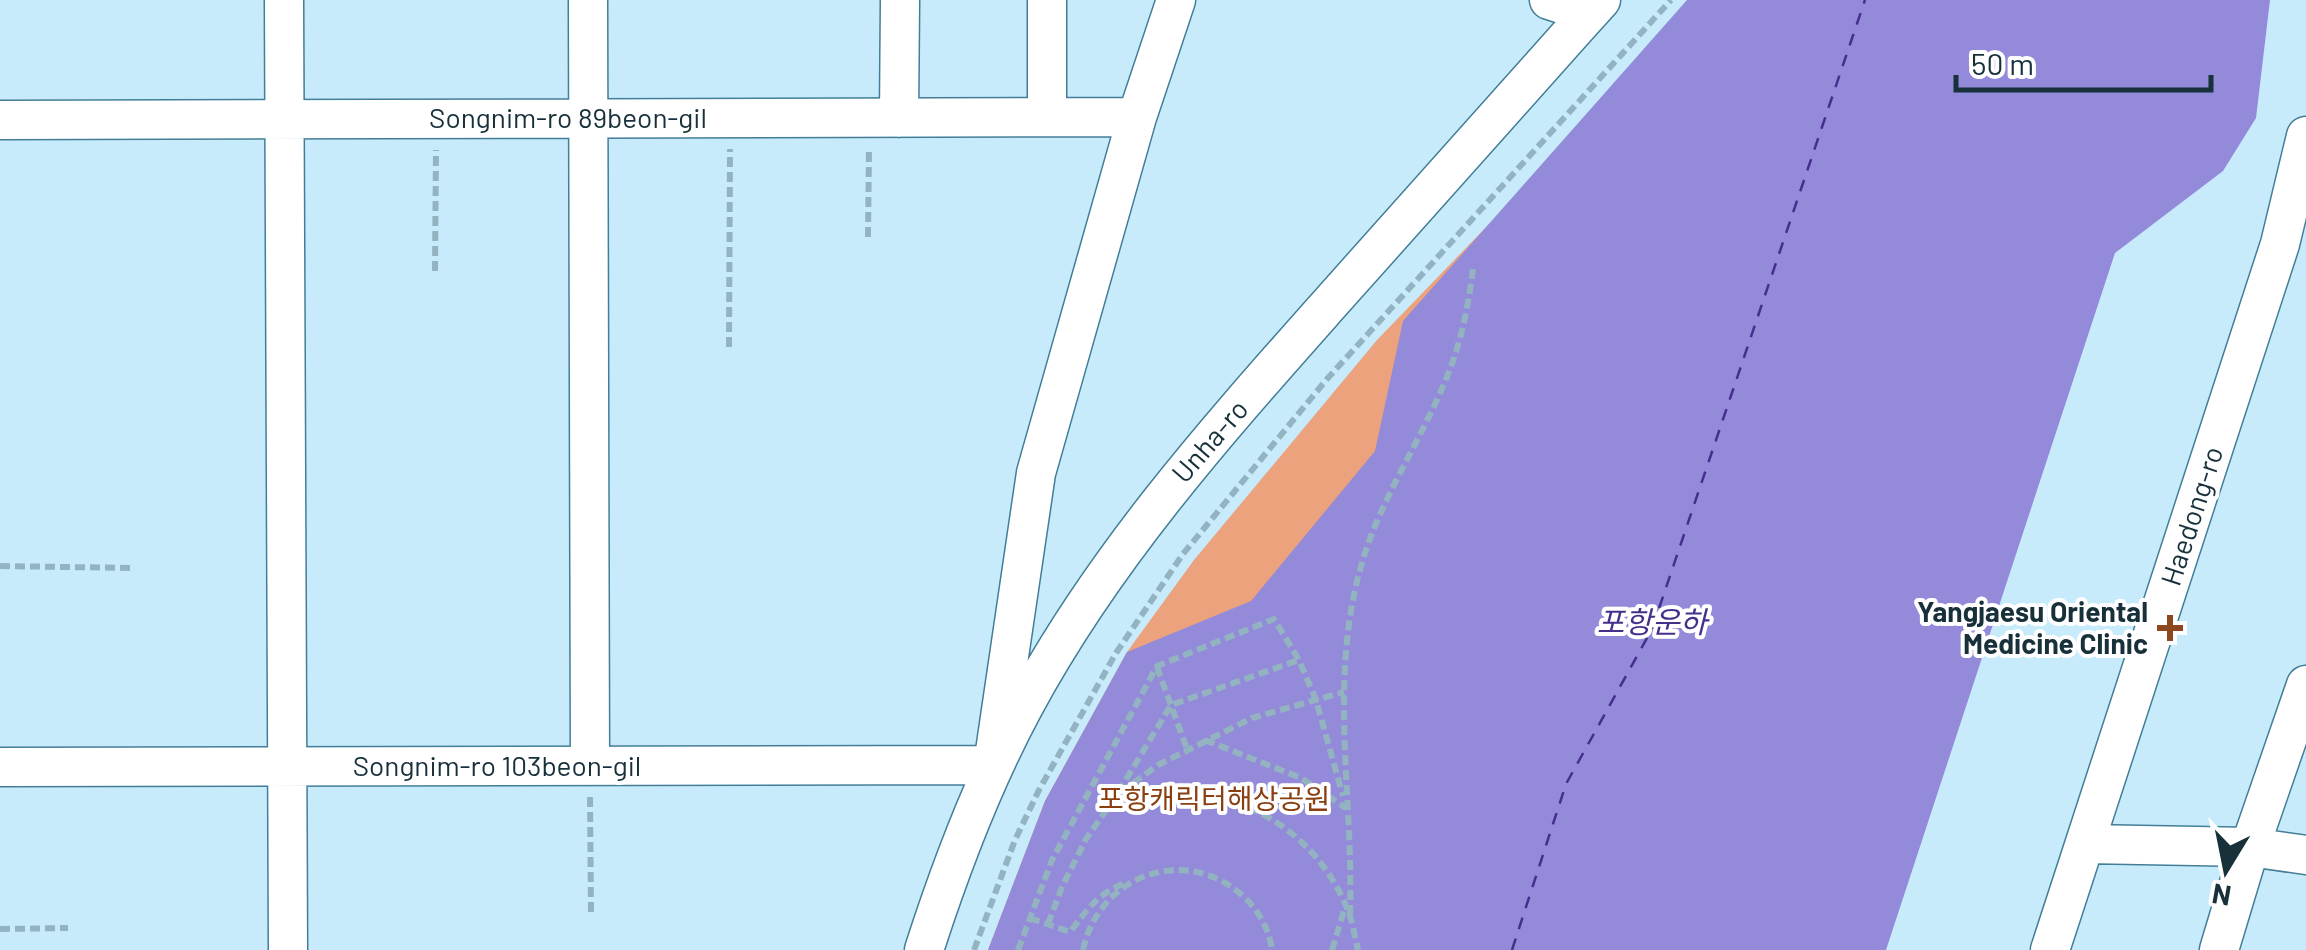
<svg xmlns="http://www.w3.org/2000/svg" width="2306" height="950" font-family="Barlow,'Noto Sans KR',sans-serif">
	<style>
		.green { fill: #eba27d }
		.water { fill: #938bda }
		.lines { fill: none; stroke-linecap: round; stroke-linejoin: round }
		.ferry { stroke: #44308c; stroke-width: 2.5; stroke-dasharray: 12 10; stroke-linecap: butt }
		.minor-casing { stroke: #427e97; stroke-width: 41 }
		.path { stroke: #93b3c1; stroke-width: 6; stroke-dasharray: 10 5; stroke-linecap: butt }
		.minor { stroke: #fff; stroke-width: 38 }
		.poi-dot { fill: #8c471f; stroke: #fff; stroke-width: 4 }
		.labels { text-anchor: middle; stroke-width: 8; stroke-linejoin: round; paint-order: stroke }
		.street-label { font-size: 28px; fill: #17303a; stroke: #fff }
		.poi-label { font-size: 28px; font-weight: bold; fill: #17303a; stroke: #fff; text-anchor: end }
		.park-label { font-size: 28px; fill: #893f10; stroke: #fff }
		.water-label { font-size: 30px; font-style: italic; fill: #44308c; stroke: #fff }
	</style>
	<rect width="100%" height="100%" fill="#c8ebfc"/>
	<!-- green -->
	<path class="green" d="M1491,222L1464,375L988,950L1045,801L1127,652L1194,560L1377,340Z"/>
	<!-- water -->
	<path class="water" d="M1687,0H2270L2256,118L2223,171L2115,253L1886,950H988L1045,801L1127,652L1251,601L1375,451L1403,321Z"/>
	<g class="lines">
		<!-- ferry -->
		<path class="ferry" d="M1512,950L1566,784L1652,629L1865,0"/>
		<!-- minor casing -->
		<g class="minor-casing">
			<path id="minor" d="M284,0L288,950
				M588,0L590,766
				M1047,0V117
				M1549,0L1589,13
				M899,118L900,0
				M0,120L1137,117
				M0,767L993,765L1036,473L1137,117L1176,0
				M2086,844L2250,847L2306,855
				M924,950C951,866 982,784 1024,706C1103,559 1214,434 1324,310C1416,207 1508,103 1601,0
				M2050,950L2280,244L2306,136
				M2219,950L2250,847L2306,685"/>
		</g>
		<!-- path -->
		<path class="path" d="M868,237L869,149
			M435,271L436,150
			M729,347L730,149
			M0,566L131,568
			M1157,667L1187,749
			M1205,740L1301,778L1346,808
			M1121,792L1158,765L1252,718L1344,692
			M1116,796C1139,795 1162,792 1185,793C1260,797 1322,843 1349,913C1353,924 1355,938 1358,950
			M590,797L591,912
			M1350,915C1354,799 1328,681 1361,566C1380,499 1420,443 1446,379C1461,344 1468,307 1473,269
			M1030,918L1070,932C1088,909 1097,894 1125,883
			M1048,924L1062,887L1086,839L1116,796L1171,705L1299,660
			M0,929L68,928
			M974,950L1015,840L1039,790L1116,653L1183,554L1327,379L1671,0
			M1018,950L1052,860L1157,666L1274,619L1299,660L1316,700L1343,796
			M1083,950C1099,875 1186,843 1244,897C1259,911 1269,929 1272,950
			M1332,950L1345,907"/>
		<!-- minor -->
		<use href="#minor" class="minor"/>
	</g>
	<!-- markers -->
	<path class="poi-dot" d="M2165 613h10v10h10v10h-10v10h-10v-10h-10v-10h10z"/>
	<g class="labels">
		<!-- street labels -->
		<g class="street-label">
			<text x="568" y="128">Songnim-ro 89beon-gil</text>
			<text transform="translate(1210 441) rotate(-49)" y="10">Unha-ro</text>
			<text transform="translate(2192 516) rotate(-72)" y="10">Haedong-ro</text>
			<text x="497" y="776">Songnim-ro 103beon-gil</text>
		</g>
		<!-- poi labels -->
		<g class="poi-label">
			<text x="2148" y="622">Yangjaesu Oriental<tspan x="2148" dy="32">Medicine Clinic</tspan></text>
		</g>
		<!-- park labels -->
		<g class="park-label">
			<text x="1214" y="809">포항캐릭터해상공원</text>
		</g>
		<!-- water labels -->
		<g class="water-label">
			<text x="1652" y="633">포항운하</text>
		</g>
	</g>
	<!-- north arrow -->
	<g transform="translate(2226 870) rotate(190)" stroke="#ffffff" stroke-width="8" paint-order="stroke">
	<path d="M0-8L18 38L0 25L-18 38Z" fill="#17303a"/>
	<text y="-15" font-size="28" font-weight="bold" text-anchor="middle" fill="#17303a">N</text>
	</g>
	<!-- scale -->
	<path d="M1956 75v15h255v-15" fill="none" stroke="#17303a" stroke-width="5"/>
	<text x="1971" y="75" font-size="30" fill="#17303a" stroke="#ffffff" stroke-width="8" paint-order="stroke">50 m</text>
</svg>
